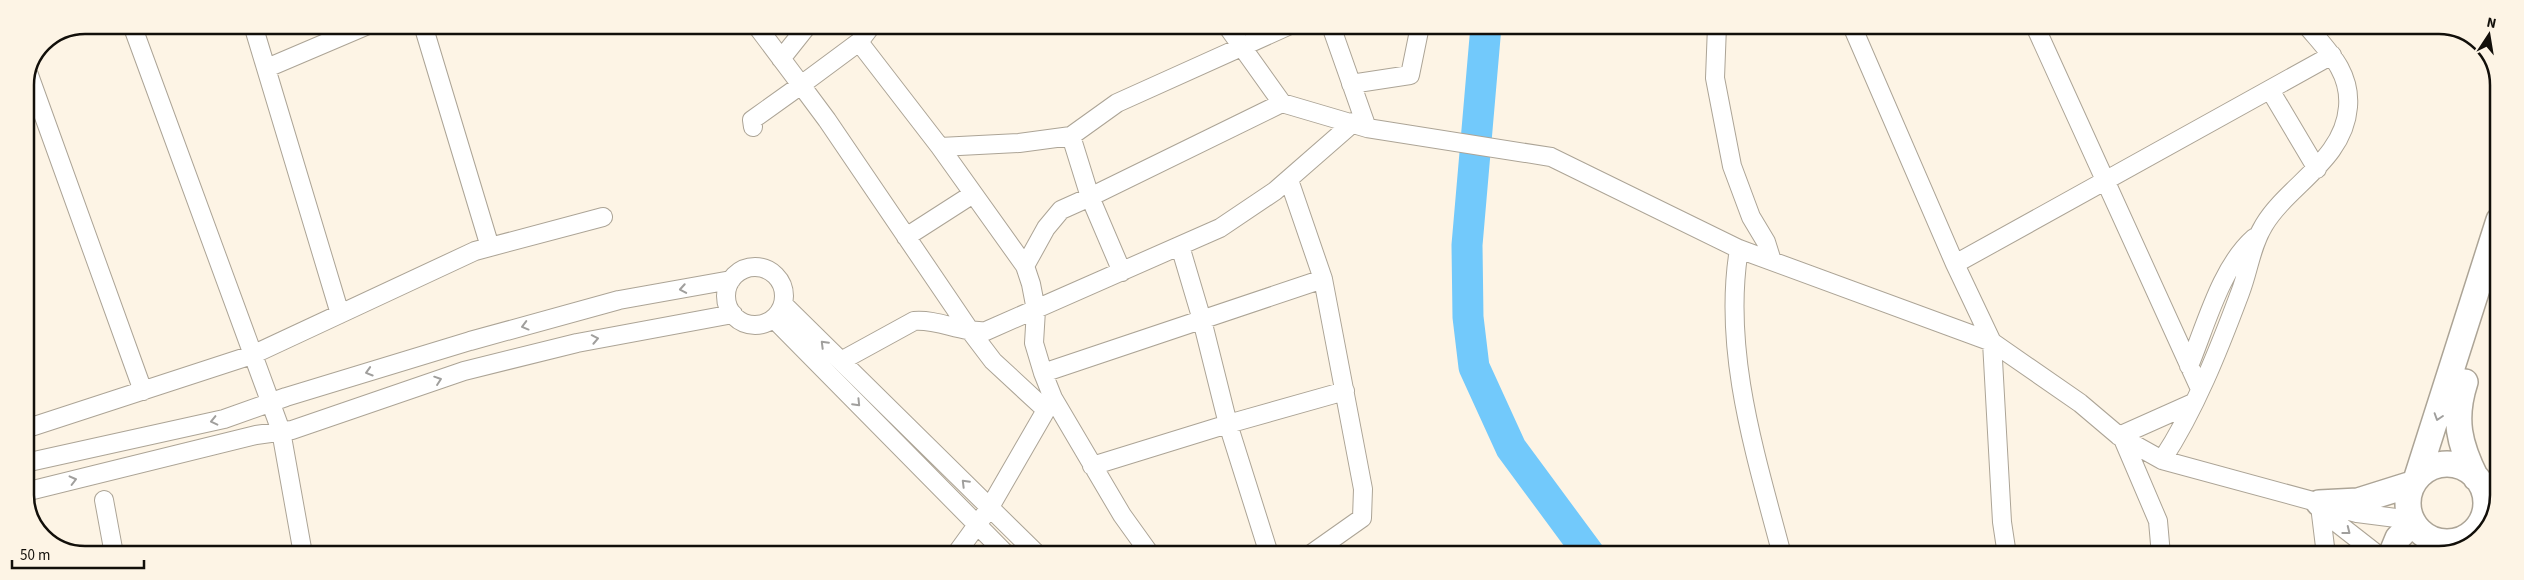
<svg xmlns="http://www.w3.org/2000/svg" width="2524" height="580" font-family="'Source Sans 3',sans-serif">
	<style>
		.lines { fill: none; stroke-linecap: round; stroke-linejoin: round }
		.river { stroke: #72c9fb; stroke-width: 31 }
		.street-casing { stroke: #aca496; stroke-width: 20 }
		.secondary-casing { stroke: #aca496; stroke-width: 28 }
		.street { stroke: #fff; stroke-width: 18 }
		.secondary { stroke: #fff; stroke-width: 25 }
		.oneway { stroke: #a09f9d }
		.rim { fill: none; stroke: #120f0a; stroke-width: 2.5 }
	</style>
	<rect width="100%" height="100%" fill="#fdf4e5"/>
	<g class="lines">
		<!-- river -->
		<path class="river" d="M1486,26L1467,245L1468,317L1474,367L1511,448L1590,555"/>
		<!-- street casing -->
		<g class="street-casing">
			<path id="street" d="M132,25L281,431L303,554
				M253,25L340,314
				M423,25L490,247
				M756,25L801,85L859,42L940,147L1019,143L1071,136
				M1227,26L1282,103L1367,128L1551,157L1739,249L1992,342L2002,522L2007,555
				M1331,26L1367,128
				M1717,26L1715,78L1732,166L1751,217L1766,242L1772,261
				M1852,26L1955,264L1992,342L2080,403L2119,436L2162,460L2357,513L2412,520
				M2035,26L2200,389
				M859,42L872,25
				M781,59L808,25
				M267,68L368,25
				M29,75L143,391
				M1351,84L1410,75L1420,26
				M2270,90L2317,169
				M753,127L752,120L801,85L827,120L971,332L993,361L1046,410
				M940,147L1025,266
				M906,237L973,194
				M1180,246L1202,320L1228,424L1269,554
				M1739,249C1722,352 1756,456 1782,555
				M1955,264L2332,55
				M726 296a29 29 0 1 1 58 0a29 29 0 1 1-58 0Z
				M1122,272L1090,197L1282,103
				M783,304L1037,554
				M774,319L1006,554
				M841,361L914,321C939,319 961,333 986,331L1220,228L1275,191L1354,122
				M2189,366C2206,325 2221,267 2254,238
				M1043,373L1323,279L1289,180
				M1053,398L1122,515L1150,554
				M25,429L252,355L475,251L603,217
				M2119,436L2193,403
				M2123,439L2158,521L2161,555
				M2162,460C2195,410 2219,349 2240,293C2249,270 2251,246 2264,225C2288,185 2344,160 2348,107C2351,72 2328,51 2307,26
				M25,463L224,419L286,397L470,341L619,300L731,280
				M1092,466L1228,424L1345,391
				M25,492L256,435L292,430L464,371L577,343L733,314
				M104,500L114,554
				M2319,503L2337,523L2378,555
				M2320,506L2326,555
				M956,554L990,507L1053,398L1043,373L1034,343L1036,310L1031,284L1025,266L1046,228L1061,210L1090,197L1071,136L1117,103L1288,26
				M1311,554L1362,518L1363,489L1323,279"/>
		</g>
		<!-- secondary casing -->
		<g class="secondary-casing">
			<path id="secondary" d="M2465,382C2453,419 2459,444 2476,478
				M2408 503a39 39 0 1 1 78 0a39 39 0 1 1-78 0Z
				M2417,477L2499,220
				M2319,503L2358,501L2412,484
				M2391,555L2398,538L2413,522"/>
		</g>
		<!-- street -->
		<use href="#street" class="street"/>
		<!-- secondary -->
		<use href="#secondary" class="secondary"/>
	</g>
	<!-- one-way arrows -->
	<defs><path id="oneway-chevron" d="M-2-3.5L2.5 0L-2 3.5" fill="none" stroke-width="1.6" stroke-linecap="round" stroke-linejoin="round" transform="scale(1.25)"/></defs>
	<g class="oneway">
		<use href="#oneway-chevron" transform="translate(683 289) rotate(170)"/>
		<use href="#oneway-chevron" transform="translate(525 326) rotate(165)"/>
		<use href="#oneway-chevron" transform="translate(595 339) rotate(-11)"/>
		<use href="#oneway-chevron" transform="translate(824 344) rotate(-135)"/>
		<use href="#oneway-chevron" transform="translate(369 372) rotate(163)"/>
		<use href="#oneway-chevron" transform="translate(438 380) rotate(-19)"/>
		<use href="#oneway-chevron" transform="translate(857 403) rotate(46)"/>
		<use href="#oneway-chevron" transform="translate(2438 417) rotate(108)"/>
		<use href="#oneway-chevron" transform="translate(214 421) rotate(167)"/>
		<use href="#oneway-chevron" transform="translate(73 480) rotate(-14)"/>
		<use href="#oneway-chevron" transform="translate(965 483) rotate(-135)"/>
		<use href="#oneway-chevron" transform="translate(2347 531) rotate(38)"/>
	</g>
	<!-- crop -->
	<path d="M0 0H2524V580H0ZM85 34H2439A51 51 0 0 1 2490 85V495A51 51 0 0 1 2439 546H85A51 51 0 0 1 34 495V85A51 51 0 0 1 85 34Z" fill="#fdf4e5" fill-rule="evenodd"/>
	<path class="rim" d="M85 34H2439A51 51 0 0 1 2490 85V495A51 51 0 0 1 2439 546H85A51 51 0 0 1 34 495V85A51 51 0 0 1 85 34Z"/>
	<!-- north arrow -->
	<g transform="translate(2489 35) rotate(12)" stroke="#fdf4e5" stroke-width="4" paint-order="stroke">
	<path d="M0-4L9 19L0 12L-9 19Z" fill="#120f0a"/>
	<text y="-8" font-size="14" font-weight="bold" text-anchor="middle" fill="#120f0a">N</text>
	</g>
	<!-- scale -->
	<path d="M12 560v8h132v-8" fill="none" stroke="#120f0a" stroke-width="2.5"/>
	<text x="20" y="560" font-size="15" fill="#120f0a" stroke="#fdf4e5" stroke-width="4" paint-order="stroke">50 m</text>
</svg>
